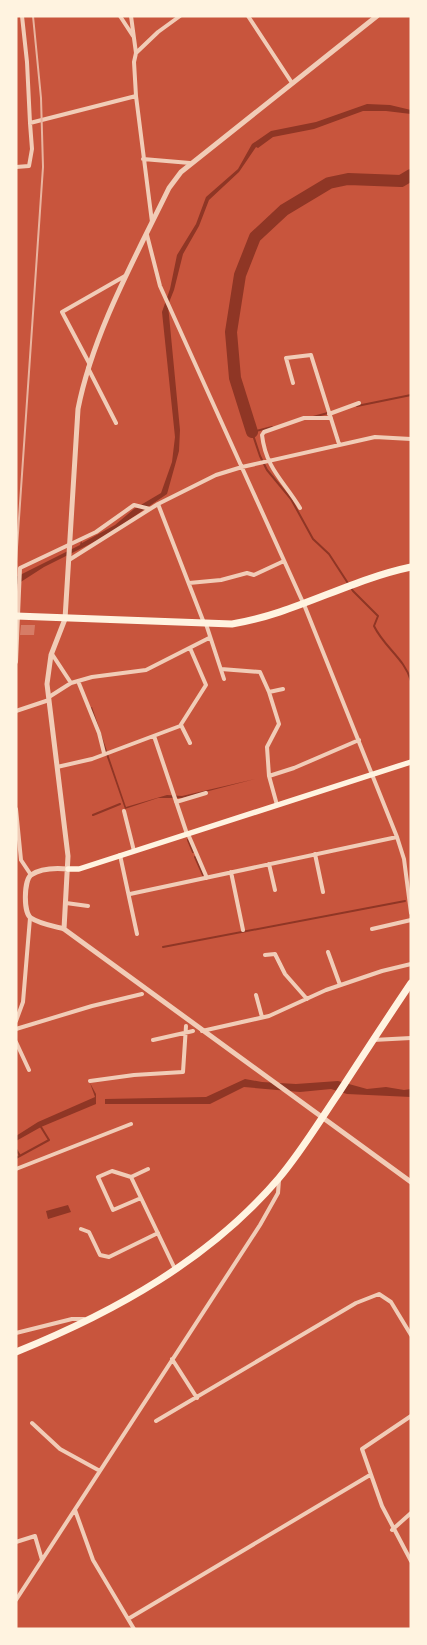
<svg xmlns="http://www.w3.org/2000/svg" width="427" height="1645" font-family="Poppins,sans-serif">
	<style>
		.water { fill: #8f3625 }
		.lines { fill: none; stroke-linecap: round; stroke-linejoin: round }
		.stream { stroke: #8f3625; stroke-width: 2 }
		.river { stroke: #8f3625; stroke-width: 12 }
		.building { fill: #d67c66 }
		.minor { stroke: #f1ccb7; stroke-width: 4 }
		.tertiary { stroke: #f1ccb7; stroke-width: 5 }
		.secondary { stroke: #fff3e0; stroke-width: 5.5 }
		.trunk { stroke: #fff3e0; stroke-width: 7 }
		.rail { stroke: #e9b49f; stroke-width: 2 }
	</style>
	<rect width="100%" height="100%" fill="#c8553d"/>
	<!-- water -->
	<path class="water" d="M367,104L390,105L411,110V114L386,111H363L314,129L273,137L258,148L256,147L239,172L209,200L199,226L183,254L174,290L168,305L180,430L179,451L167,494L104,537L44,567L16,585V577L80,545L81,541L82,543L115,525L134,509L161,493L172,462L175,437L162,312L170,289L177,255L196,224L206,197L238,169L252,144L271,131L316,122Z
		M92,707L126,807L167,795L182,796L255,779L182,798H158L125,809L90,708Z
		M245,1079L262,1082L296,1084L338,1081L367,1089L386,1087L404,1090L411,1089V1097L347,1094L331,1089L300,1092L244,1087L210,1104H105V1099L206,1097Z
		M90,1083L96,1094V1104L41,1127L16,1141V1136L38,1122L95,1097Z
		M68,1205L71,1212L48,1219L46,1211Z"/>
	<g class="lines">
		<!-- stream -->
		<path class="stream" d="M357,406L411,395
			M313,417L328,413
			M272,427L252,432L260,456L267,470L291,499L313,539L329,554L353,591L378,616L374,626C384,647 405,659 411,681
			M93,815L120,804
			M188,840L193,852
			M195,857L203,875
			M163,947L405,901
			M16,1149L20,1156
			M16,1158L49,1140L41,1127"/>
		<!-- river -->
		<path class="river" d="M252,432L235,378L231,332L240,275L255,237L284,210L329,183L348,179L401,181L411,175"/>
	</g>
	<!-- building -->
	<path class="building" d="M21,625H35L34,635H20Z"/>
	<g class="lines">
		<!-- minor -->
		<path class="minor" d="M22,16L27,62L30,123
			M120,16L133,36
			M131,16L136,53L134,62L136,96L152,222
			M248,16L292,83
			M136,53L158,32L180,16
			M143,159L190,163
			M16,167L29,166L32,149L30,123L136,96
			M147,235L160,286L305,607L397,837L404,859L411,913
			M89,363L62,312L125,276
			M88,368L116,423
			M293,383L286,358L311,355L339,444
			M329,414L359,403
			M158,504L204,623
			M300,508C284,481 266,469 262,435L264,432L304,418H331
			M69,560L158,504L216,475L242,467L375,437L411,439
			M189,583L221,580L247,573L254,575L284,561
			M206,624L224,679
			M52,654L71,683
			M16,662L20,568L96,532L134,505L150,509
			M221,669L260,672L269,692L283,689
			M78,681L99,733L104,753
			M269,692L279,724L267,747L269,776L277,805
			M49,697L71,683L92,677L146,670L209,638
			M16,711L49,700
			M181,725L190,743
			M154,736L187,834
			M57,767L92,759L180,726L206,685L190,648
			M269,776L294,768L359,740
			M176,802L206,793
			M16,809L21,860L31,875
			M124,811L134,851
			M188,834L207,878
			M315,854L323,892
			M120,855L137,934
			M269,864L275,890
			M231,872L243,930
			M130,894L397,837
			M66,903L88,906
			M372,929L411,920
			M328,952L340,985
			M265,955L275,954L285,974L307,999
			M256,995L262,1017
			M16,1021L23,1002L30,918
			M16,1029L92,1006L142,994
			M202,1031L269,1016L326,990L382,971L411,964
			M153,1040L193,1031
			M373,1040L411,1038
			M16,1042L29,1070
			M90,1081L134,1075L183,1072L186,1026
			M16,1169L131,1124
			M148,1169L131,1177L175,1269
			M131,1177L112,1171L98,1177L113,1210L141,1198
			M81,1229L89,1232L100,1255L109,1257L158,1233
			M16,1333L72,1319H84
			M172,1359L197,1398
			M411,1416L362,1449L382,1506L411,1561
			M156,1421L356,1303L379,1294L391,1302L411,1335
			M32,1423L60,1449L100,1471
			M75,1510L93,1560L134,1629
			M392,1530L411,1513
			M16,1542L35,1536L42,1560
			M16,1600L260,1225L278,1193L279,1180
			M128,1619L370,1475"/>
		<!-- tertiary -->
		<path class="tertiary" d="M68,869C57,868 41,868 31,875C24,880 23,913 31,918C40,924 54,926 64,929L411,1182
			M64,929L68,856L47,684L51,655L65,619L78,409C93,333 135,258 169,188L181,172L377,16"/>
		<!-- secondary -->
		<path class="secondary" d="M68,869H79L411,762"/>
		<!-- trunk -->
		<path class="trunk" d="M16,616L232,624C294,614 349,580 411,567
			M16,1352C115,1312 210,1259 279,1178C301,1152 319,1122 338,1094C362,1057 386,1020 411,983"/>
		<!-- rail -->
		<path class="rail" d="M16,562L43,167L41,98L33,16"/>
	</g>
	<!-- border -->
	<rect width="427" height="1645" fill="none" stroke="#fff3e0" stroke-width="35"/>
</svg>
